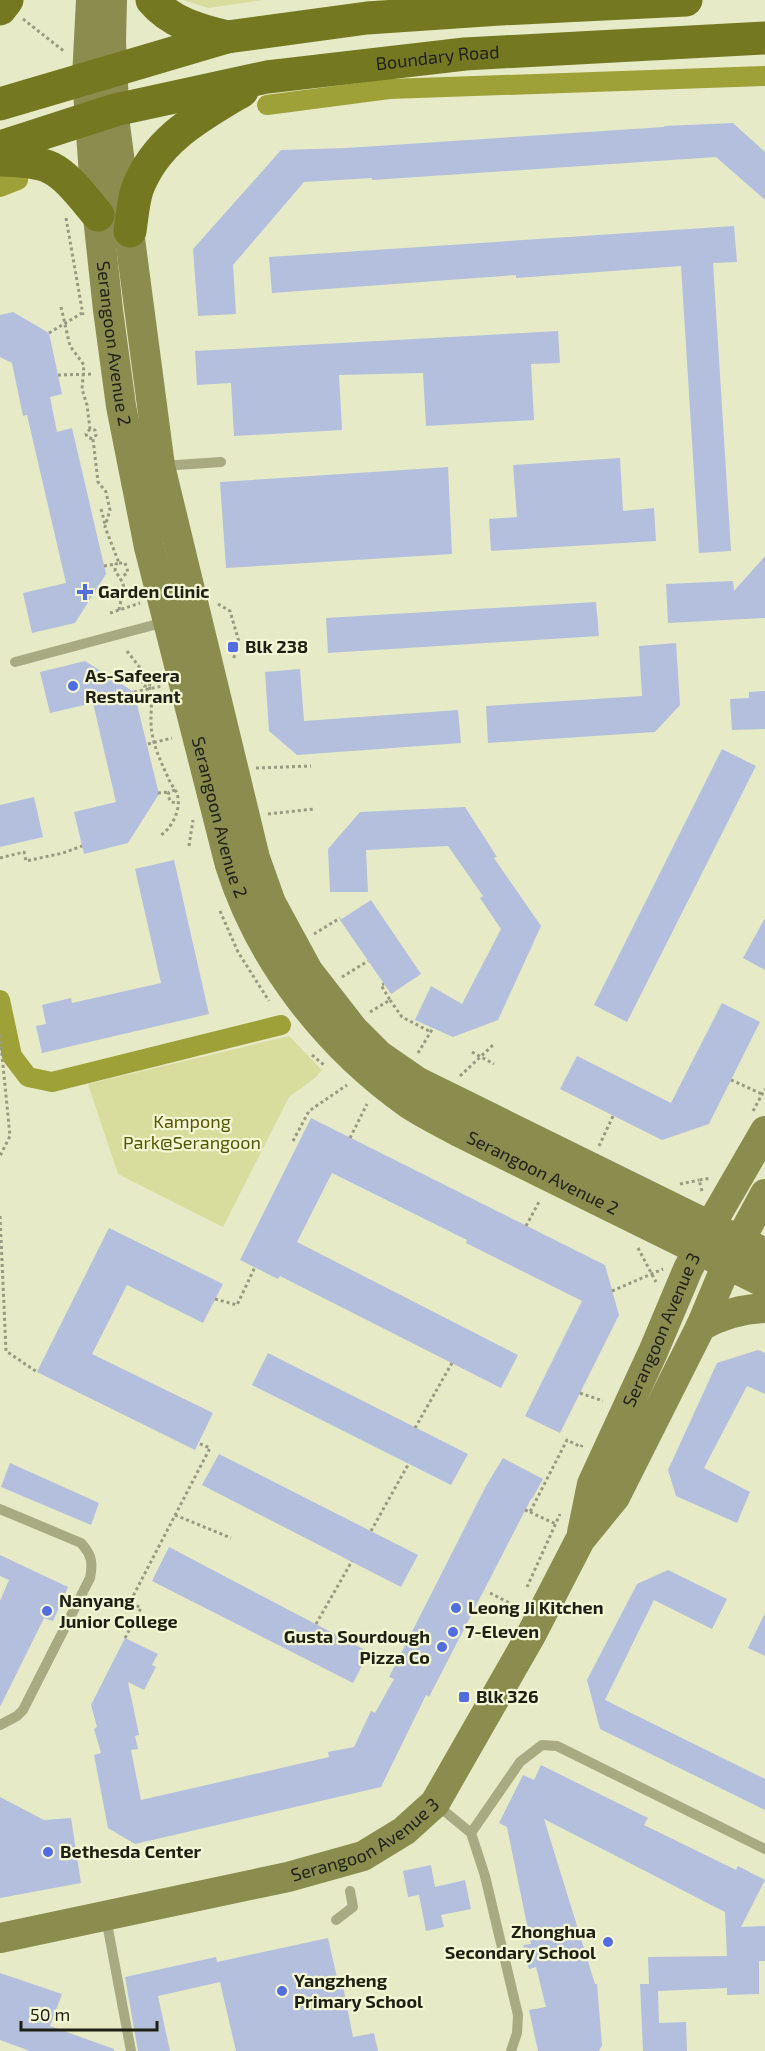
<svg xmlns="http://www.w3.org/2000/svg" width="765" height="2051" font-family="'Exo 2',sans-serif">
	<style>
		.green { fill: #d8dd9e }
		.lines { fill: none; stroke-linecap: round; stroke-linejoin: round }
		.canal { stroke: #9da138; stroke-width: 20 }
		.building { fill: #b4bfde }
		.path { stroke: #989b81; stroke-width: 3; stroke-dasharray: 3 3; stroke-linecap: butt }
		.lane { stroke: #a8ab81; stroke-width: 10 }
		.secondary { stroke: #8a8d4e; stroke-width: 30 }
		.primary { stroke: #747820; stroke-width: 33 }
		.poi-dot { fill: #526ce1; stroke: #f4f7d4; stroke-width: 2 }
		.labels { text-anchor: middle; stroke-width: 4.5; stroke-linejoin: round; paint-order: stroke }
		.street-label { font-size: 18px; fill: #1f2014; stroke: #f4f7d4 }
		.poi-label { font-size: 18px; font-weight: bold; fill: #1f2014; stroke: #f4f7d4; text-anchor: start }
		.park-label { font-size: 18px; fill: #525502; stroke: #f4f7d4 }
	</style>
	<rect width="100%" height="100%" fill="#e6eac7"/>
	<!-- green -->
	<path class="green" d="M183,0H263L208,8Z
		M289,1036L322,1070L315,1078L289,1097L223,1227L118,1174L88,1084Z"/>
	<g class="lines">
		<!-- canal -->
		<path class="canal" d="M267,105L389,89L765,76
			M0,187L18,180
			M0,1000L12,1056L28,1077L52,1082L281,1025"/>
	</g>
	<!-- building -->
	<path class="building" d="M733,123L765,152V200L716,157L372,180V178L304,182L233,265L236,314L198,316L193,249L281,150L346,148L664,127V126Z
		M734,226L737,262L713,263L731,551L699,553L681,266L516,278V275L272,293L269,257Z
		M13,312L49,333L62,394L50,397L57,432L72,428L106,574L75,623L32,633L23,593L66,583L27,415L23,416L12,363L0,357V315Z
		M558,331L560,363L531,364L534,420L426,426L423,373L339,375L342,430L234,436L231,383L197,385L195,351Z
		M620,458L623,511L654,508L656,541L491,551L489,519L517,517L513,465Z
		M448,467L452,554L226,568L220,482Z
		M765,556V618L668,623L666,584L733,581L734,591Z
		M596,602L599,636L328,653L326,618Z
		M676,643L680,705L655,732L488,743L486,706L642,696L639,646Z
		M85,661L134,692L159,794L128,843L84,854L74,812L116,802L93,703L50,713L40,672Z
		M300,669L304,721L458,710L461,743L297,755L269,731L265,672Z
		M765,691V729L732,730L730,699L749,698V692Z
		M722,749L756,766L627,1022L594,1005Z
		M34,797L43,837L0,847V805Z
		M465,807L497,857L494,858L541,926L498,1020L453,1037L415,1020L431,986L462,1004L501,929L480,898L483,896L448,846L366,850L368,892H330L328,849L360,812Z
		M174,860L209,1014L42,1053L36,1026L46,1024L42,1005L71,998L72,1003L161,983L135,869Z
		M371,900L421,974L391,994L340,920Z
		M765,918V970L743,958Z
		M722,1003L760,1022L709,1124L662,1140L560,1089L577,1056L671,1103Z
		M311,1118L605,1265L619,1315L560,1433L525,1416L582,1301L466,1243L467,1240L332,1173L297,1242L518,1355L501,1388L280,1276L278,1279L240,1260Z
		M109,1228L223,1284L203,1323L127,1285L92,1354L213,1413L195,1450L37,1372Z
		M758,1350L765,1353V1394L747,1386L704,1468L750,1492L737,1523L676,1496L668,1470L717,1363Z
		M268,1353L468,1454L451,1485L252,1385Z
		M219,1454L418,1555L401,1587L202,1485Z
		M503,1458L543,1479L532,1499H531L429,1697L426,1695L381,1787L135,1844L108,1828L94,1755L101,1753L94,1729L97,1727L91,1705L125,1638L158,1654L152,1665L156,1667L144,1690L128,1682L139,1735L135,1736L138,1749L131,1750L141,1800L329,1757L328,1752L354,1747L371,1711L375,1713L394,1679L389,1677L486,1486Z
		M10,1463L99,1503L91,1525L1,1487Z
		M169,1547L369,1652L353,1683L152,1581Z
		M0,1555L68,1587L53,1621L44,1618L0,1707V1601L9,1580L0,1576Z
		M668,1570L727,1599L712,1629L654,1600L605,1700L765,1779V1810L600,1729L587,1680L637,1584Z
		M765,1613V1656L748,1648Z
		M541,1765L648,1818L644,1825L736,1870L738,1866L765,1880L741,1927L765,1926V1961H759V1994L727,1995V1988L658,1991L659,2023L686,2022L687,2051H643L640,1984H649L648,1957L727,1956L725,1912L544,1819L595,1984H597L602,2045L599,2051H538L529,2010L546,2007L536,1967L529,1969L523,1945L531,1944L507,1827L499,1823L523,1775L534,1780Z
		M0,1797L44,1820L71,1818L81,1883L0,1898Z
		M431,1865L435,1887L465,1880L471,1909L441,1915L444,1927L426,1931L419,1895L408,1897L403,1871Z
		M328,1938L338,1982L342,1981L353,2037L374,2033L378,2051H236L220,1982L158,1996L170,2051H138L125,1977L216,1957L217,1962Z
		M0,1973L62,1994L50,2026L114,2049V2051H30L0,2040Z"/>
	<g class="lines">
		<!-- path -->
		<path class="path" d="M23,19L65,52
			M66,218L83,315
			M61,307L70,346L84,365L82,389L87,405L90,429L95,430L96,435L93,439L98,482L106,492L110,510L105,527L119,563L116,564L115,571C130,591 122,589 119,610
			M49,333L82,313
			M58,375L93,374
			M90,429L86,434L87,437L93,439
			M101,509L105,524
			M119,563H125L128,572L122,577
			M104,566L116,564
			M218,604L230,611L239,642L233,660
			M110,613L140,603
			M127,651L144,673L141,681L144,686H149C154,702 149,717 152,733C155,751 163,766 170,782C172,786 176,790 177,794C182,808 172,828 161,835
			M144,673H150L153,678L149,686
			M134,692L162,686
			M148,744L172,738
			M256,768L311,766
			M175,790L169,792L168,796L171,802L177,803
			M158,793L169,792
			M268,814L314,809
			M189,846L193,820
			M0,858L24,852L26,861L63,853L82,846
			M220,911L238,952L269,1001
			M314,934L340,918
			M342,977L368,961
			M390,1000L402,1017L431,1032
			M370,1012L390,1000L381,985L384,984
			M0,1035L10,1136L0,1156
			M472,1052L494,1064
			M418,1053L433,1028
			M312,1055L324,1065
			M460,1076L493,1045
			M731,1080L762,1094
			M753,1111L765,1089
			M350,1138L367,1104
			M293,1141L309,1111L347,1085
			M599,1146L613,1116
			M680,1184L699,1180
			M702,1191L699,1180L711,1178
			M0,1216L6,1351L37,1372
			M526,1226L540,1200
			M638,1248L656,1282
			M612,1291L663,1269
			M215,1299L237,1305L255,1267
			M580,1393L603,1401
			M415,1428L452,1363
			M525,1510L530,1512L567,1440L581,1447L582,1445
			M530,1512L556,1524
			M175,1515L231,1538
			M371,1531L409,1463
			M527,1587L560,1514
			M490,1593L517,1607
			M316,1624L352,1561
			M125,1638L141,1608L130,1602L210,1448L198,1443"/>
		<!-- lane -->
		<path class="lane" d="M162,466L221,462
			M15,662L165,622
			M0,1509L81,1543C92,1555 93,1563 90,1578L23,1710L17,1716L0,1725
			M437,1805L471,1833L485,1876L518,2015L517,2033L511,2051
			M471,1833L520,1762L542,1745L557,1746L765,1849
			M106,1918L131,2051
			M336,1920L353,1907L350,1891"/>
		<!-- secondary -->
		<g class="secondary">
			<path id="s1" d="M91,0L87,78L95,189L108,310L121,406L149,547L230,865C260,960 327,1046 409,1104C424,1114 441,1122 457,1131L765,1283"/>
			<path d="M112,0L111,42L115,125L160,466L255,858L271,903L308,971L353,1029L379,1055L418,1082L765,1253"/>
			<path d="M701,1326C721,1315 742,1309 765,1308"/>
			<path id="s2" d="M582,1533L592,1484L653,1352L688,1269L710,1226L765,1131"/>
			<path id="s3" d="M0,1938L288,1877L363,1856L404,1831L435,1803L531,1635L580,1540L615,1497L701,1326L727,1264L765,1194"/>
		</g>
		<!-- primary -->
		<g class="primary">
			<path d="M152,0C171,23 199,30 227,37"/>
			<path d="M0,9L7,0"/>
			<path d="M0,104L227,37L367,18L500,9L686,0"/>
			<path id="s4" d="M0,147L115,110L267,77L465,54L765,38"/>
			<path d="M0,160C13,160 41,162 51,168C69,177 85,200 98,215"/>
			<path d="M130,231C132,218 133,203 137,190C155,140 200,116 242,91"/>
		</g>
	</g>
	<!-- markers -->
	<g class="poi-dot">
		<path d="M82 583h6v6h6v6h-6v6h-6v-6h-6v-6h6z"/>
		<rect x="227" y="641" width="12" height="12" rx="3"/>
		<circle cx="73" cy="686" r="6"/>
		<circle cx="456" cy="1608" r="6"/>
		<circle cx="47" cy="1611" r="6"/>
		<circle cx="453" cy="1632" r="6"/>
		<circle cx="442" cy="1647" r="6"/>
		<rect x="458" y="1691" width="12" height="12" rx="3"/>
		<circle cx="48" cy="1852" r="6"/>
		<circle cx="608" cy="1942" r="6"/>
		<circle cx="282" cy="1991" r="6"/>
	</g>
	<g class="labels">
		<!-- street labels -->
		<g class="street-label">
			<text dy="6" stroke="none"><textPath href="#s4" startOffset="448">Boundary Road</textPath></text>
			<text dy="6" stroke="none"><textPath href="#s1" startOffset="345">Serangoon Avenue 2</textPath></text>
			<text dy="6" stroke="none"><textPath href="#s1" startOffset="831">Serangoon Avenue 2</textPath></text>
			<text dy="6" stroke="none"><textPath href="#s1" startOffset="1334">Serangoon Avenue 2</textPath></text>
			<text dy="6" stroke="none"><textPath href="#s2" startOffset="219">Serangoon Avenue 3</textPath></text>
			<text dy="6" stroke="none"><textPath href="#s3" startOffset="381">Serangoon Avenue 3</textPath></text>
		</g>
		<!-- poi labels -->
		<g class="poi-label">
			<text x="98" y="598">Garden Clinic</text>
			<text x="245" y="653">Blk 238</text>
			<text x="85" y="682">As-Safeera<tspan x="85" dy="21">Restaurant</tspan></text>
			<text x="59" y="1607">Nanyang<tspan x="59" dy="21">Junior College</tspan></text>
			<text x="468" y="1614">Leong Ji Kitchen</text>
			<text x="465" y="1638">7-Eleven</text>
			<text x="430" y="1643" text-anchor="end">Gusta Sourdough<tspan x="430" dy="21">Pizza Co</tspan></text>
			<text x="476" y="1703">Blk 326</text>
			<text x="60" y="1858">Bethesda Center</text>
			<text x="596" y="1938" text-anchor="end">Zhonghua<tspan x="596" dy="21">Secondary School</tspan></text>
			<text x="294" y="1987">Yangzheng<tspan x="294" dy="21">Primary School</tspan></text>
		</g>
		<!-- park labels -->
		<g class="park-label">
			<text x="192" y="1128">Kampong<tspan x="192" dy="21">Park@Serangoon</tspan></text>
		</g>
	</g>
	<!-- scale -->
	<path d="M21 2021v9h136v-9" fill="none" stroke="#1f2014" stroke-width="3"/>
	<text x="30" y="2021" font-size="18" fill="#1f2014" stroke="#f4f7d4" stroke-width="4.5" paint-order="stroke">50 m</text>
</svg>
